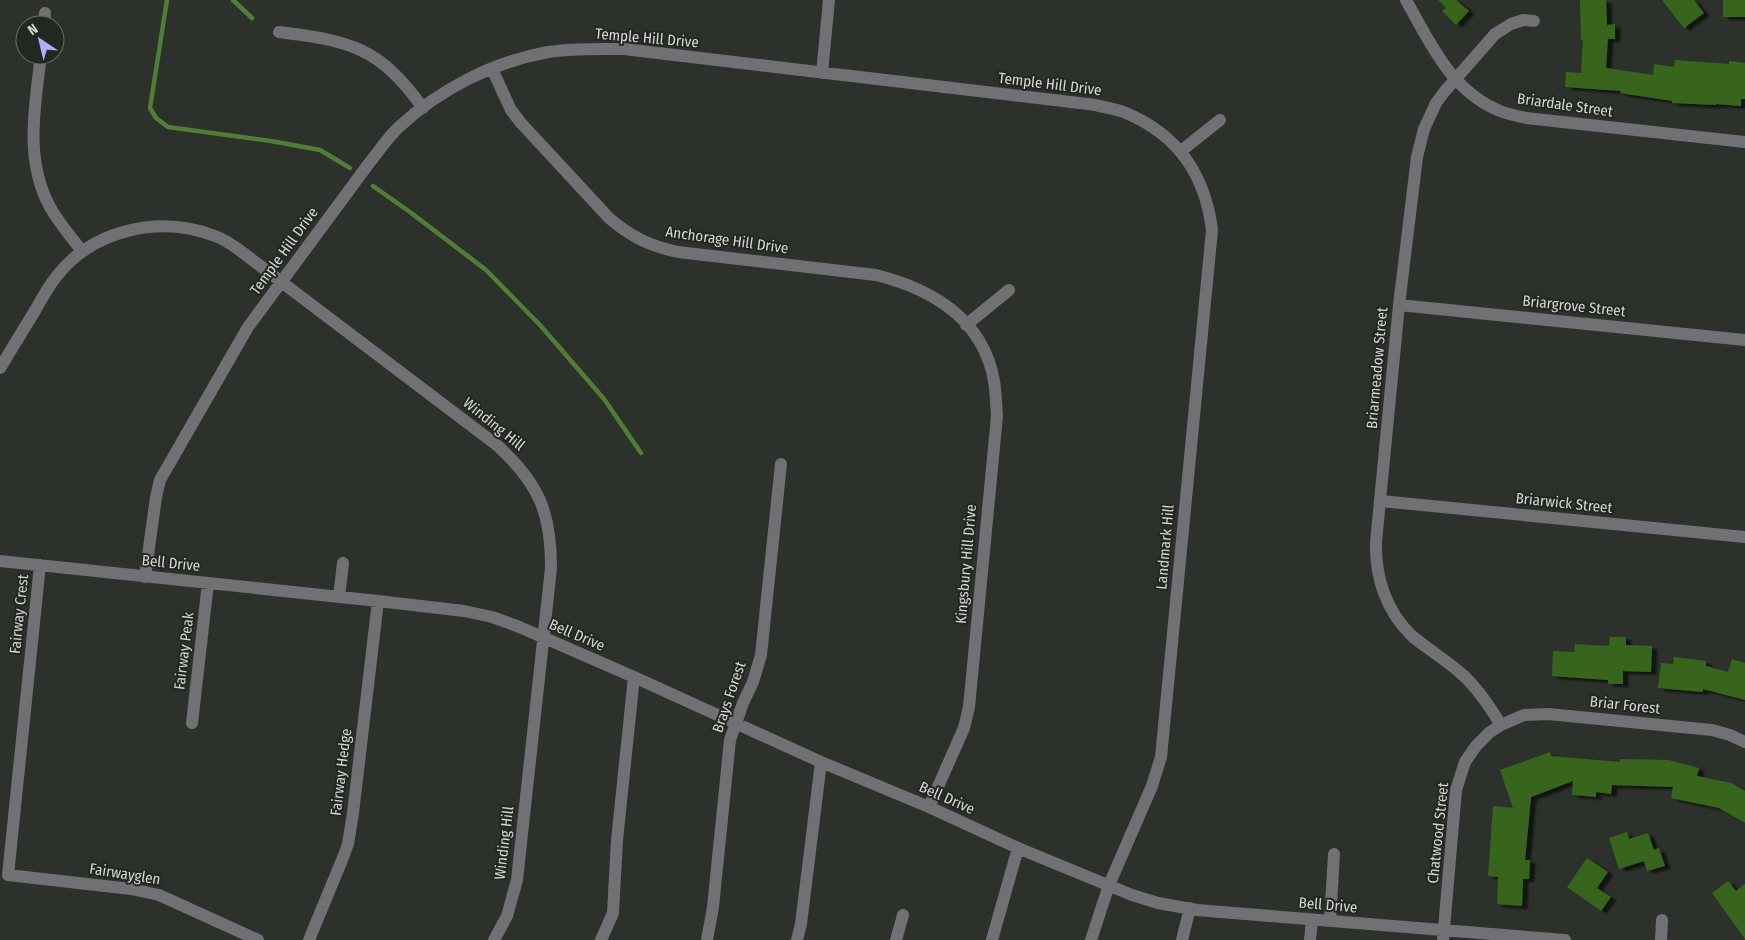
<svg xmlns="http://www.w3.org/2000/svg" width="1745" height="940" font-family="'Fira Sans Condensed',sans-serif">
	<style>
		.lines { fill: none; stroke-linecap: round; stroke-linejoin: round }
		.stream { stroke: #507e38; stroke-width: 4.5 }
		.building { fill: #39651f; filter: url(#shadow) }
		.minor { stroke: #717175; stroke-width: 12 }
		.labels { text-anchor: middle; stroke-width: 4; stroke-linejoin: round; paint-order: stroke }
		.street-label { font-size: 15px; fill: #d4d7d3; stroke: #232721 }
	</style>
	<defs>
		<filter id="shadow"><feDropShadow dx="5.5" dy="3" stdDeviation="1" flood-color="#0009"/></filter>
	</defs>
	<rect width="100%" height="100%" fill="#2d312b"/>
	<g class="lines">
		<!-- stream -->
		<path class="stream" d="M167,0L150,108L156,118L168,127L271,141L320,150L350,168
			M233,0L252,18
			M373,186L410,212L486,270L540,325L604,399L641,453"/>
	</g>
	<!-- building -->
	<path class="building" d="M1438,0H1456L1469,11L1456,25L1442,11L1446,8Z
		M1580,0H1606L1607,25L1615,24V39H1608L1606,68L1653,75L1654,64L1674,67L1675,60L1729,64V61L1745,63V99H1741V106L1716,104V105L1672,103V101L1620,93L1621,91L1565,87L1566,72L1581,73L1583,40H1581Z
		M1662,0H1694L1704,13L1684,28Z
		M1723,0H1745V17H1723Z
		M1610,637H1626V645L1652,646L1651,672L1623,671V684H1608V680L1552,676L1553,651L1574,652L1575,644L1609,646Z
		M1674,657L1706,661V666L1728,672L1732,659L1745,663V700L1703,689V692L1658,688L1661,663L1673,664Z
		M1550,752L1551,756L1620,762V759L1668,760L1699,768L1697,776L1731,783L1745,791V823L1719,808L1671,798L1673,787L1612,785L1611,794L1596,792V797L1572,795L1573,781L1531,797L1525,860H1530L1529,879H1523L1522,906L1497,904L1498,877L1488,876L1493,806L1513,808L1500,770Z
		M1627,832L1629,839L1648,833L1654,850L1659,848L1665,866L1647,871L1644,861L1619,869L1609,838Z
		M1587,858L1608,872L1597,888L1611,897L1601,911L1567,887Z
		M1728,881L1736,891L1745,884V939L1712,893Z"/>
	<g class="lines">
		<!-- minor -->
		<path class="minor" d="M1406,0C1430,43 1451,91 1500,111C1508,114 1517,116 1526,118L1745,142
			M44,25L45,13
			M279,32C351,41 379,47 423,108
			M41,55C35,106 24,159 50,207C59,223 71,237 82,251
			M492,69L511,110L521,123L609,218C631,237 650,246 678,252L876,275C932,289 983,319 994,381C996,392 996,405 997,416L969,707L964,728L929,807
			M822,73L829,0
			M1181,151L1220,120
			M1399,305L1745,340
			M966,325L1009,290
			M0,368C12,348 24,329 36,309C42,298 48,287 56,277C93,229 160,215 215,236C223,239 231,244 238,249L498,446C539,484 551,512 551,568L517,880L507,916L494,940
			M1381,501L1745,537
			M0,561L378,601L464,611L492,617L517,626L634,677L821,762L929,807L1018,848L1132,895L1158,903L1197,910L1565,940
			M40,565L8,875L131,889L159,895L258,940
			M145,577L156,497L160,480L248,327L370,162C379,151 388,137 399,127C440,89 493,62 548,52C573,48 599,49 624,49L1096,105C1106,108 1117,109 1126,113C1178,135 1205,174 1212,230L1161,757L1152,786L1109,885L1091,940
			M339,597L343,563
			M192,723L208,583
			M1501,725C1490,707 1479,690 1464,676C1448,661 1429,650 1412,636C1386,611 1375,577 1376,542L1399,305L1417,157L1424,129L1436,103L1445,91L1495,34L1511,24L1523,20L1534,21
			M1330,921L1334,854
			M309,940L342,860L348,844L353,813L378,601
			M601,940L613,913L617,840L634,677
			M707,940L713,907L730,740L743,703L753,682L761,655L781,464
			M797,940L801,924L821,762
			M896,940L903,915
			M992,940L1018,848
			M1182,940L1190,908
			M1310,940L1312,920
			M1443,940L1456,790L1465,762L1476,746L1490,732L1501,725L1524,715L1548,714L1712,730L1730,735L1745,742
			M1661,940L1662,920"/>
	</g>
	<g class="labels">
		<!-- street labels -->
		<g class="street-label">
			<text transform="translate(647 38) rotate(5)" y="5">Temple Hill Drive</text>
			<text transform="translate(1050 84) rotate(7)" y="5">Temple Hill Drive</text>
			<text transform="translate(1565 105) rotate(8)" y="5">Briardale Street</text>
			<text transform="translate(727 240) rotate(8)" y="5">Anchorage Hill Drive</text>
			<text transform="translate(284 251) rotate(-54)" y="5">Temple Hill Drive</text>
			<text transform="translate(1574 306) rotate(6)" y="5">Briargrove Street</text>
			<text transform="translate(1377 368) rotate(-85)" y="5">Briarmeadow Street</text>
			<text transform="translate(494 424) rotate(39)" y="5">Winding Hill</text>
			<text transform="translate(1564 503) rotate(6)" y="5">Briarwick Street</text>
			<text transform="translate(1165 547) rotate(-85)" y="5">Landmark Hill</text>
			<text transform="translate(171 563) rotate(6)" y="5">Bell Drive</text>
			<text transform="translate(966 564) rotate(-85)" y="5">Kingsbury Hill Drive</text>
			<text transform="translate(19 614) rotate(-84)" y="5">Fairway Crest</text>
			<text transform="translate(577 635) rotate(23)" y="5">Bell Drive</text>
			<text transform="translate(184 651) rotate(-83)" y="5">Fairway Peak</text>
			<text transform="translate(729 697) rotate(-71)" y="5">Brays Forest</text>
			<text transform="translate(1625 705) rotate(6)" y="5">Briar Forest</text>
			<text transform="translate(341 772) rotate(-83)" y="5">Fairway Hedge</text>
			<text transform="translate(947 798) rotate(24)" y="5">Bell Drive</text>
			<text transform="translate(1438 833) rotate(-84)" y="5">Chatwood Street</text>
			<text transform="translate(504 843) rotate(-83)" y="5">Winding Hill</text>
			<text transform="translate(125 874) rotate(9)" y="5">Fairwayglen</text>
			<text transform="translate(1328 905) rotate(5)" y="5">Bell Drive</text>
		</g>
	</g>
	<!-- north arrow -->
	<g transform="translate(40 40) rotate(325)"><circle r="24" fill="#232721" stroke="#6a6d68"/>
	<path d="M0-4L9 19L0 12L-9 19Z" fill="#b3adf9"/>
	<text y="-8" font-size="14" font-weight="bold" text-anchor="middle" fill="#d4d7d3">N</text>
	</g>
</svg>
